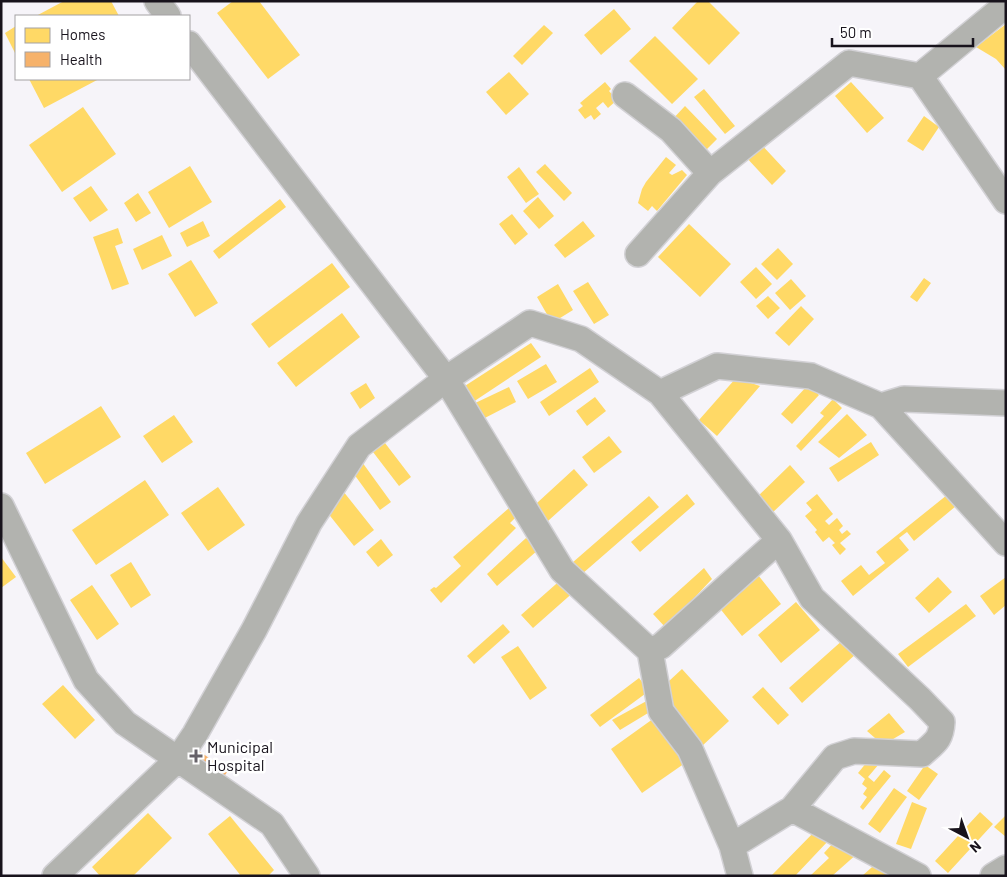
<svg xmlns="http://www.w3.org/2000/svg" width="1007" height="877" font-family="Barlow,sans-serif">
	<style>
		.homes { fill: #ffd966 }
		.health { fill: #f6b26b }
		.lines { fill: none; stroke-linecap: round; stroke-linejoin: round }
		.minor-casing { stroke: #d2d1d5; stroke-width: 28 }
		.minor { stroke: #b2b3af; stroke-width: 25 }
		.poi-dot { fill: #666269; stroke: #fff; stroke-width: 2 }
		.labels { text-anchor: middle; stroke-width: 5; stroke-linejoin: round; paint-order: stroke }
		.poi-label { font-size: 16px; fill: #18131c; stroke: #fff; text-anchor: start }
	</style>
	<rect width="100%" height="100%" fill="#f6f4f9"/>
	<!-- homes -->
	<path class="homes" d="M64,1H111L119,16H36Z
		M233,1H259L300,55L268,79L217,13Z
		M698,1H708L740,33L709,65L672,28Z
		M614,9L631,29L601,55L584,35Z
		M1006,24V70L996,59L976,47Z
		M544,25L553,33L522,65L513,56Z
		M16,26V55L5,33Z
		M655,36L698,79L672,104L629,61Z
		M509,72L529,94L506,115L486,92Z
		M29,79H99L44,108Z
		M605,82L611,89L609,91L617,100L608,108L603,102L596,108L601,114L594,120L591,115L585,119L578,110L583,106L580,103Z
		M851,82L884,118L867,133L835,96Z
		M704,89L735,126L725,134L694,97Z
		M685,106L717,139L702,154L670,122Z
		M83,107L116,154L62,192L29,145Z
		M924,116L939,127L923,151L907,141Z
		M759,142L786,171L772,185L745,156Z
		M666,157L676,165L669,173L672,175L682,170L687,175L657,211L652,206L648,211L638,203L642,189L646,182Z
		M545,164L572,193L564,201L536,172Z
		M190,166L212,202L169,228L148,192Z
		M519,167L539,194L526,203L507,177Z
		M91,186L108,210L90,222L73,198Z
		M138,193L151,213L136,222L124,203Z
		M538,197L554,216L539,229L523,211Z
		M280,199L286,207L219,259L213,251Z
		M512,214L528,234L515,245L499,224Z
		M203,221L210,236L187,247L180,233Z
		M583,221L595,236L565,258L554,245Z
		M689,224L731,264L700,297L658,257Z
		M118,228L123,243L115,246L129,284L112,290L93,237Z
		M162,235L172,256L142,270L133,249Z
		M778,248L793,264L777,280L761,264Z
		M191,260L218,303L195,317L168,274Z
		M332,263L350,287L269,348L251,324Z
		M756,267L772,284L756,299L740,282Z
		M924,278L931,283L917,302L910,297Z
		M791,279L806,296L790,310L775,293Z
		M588,282L609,315L594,324L573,291Z
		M558,284L573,310L552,323L537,297Z
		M768,296L780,308L768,319L756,306Z
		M801,306L814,319L789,346L775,333Z
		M342,313L360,337L296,387L277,363Z
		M531,343L541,357L464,408L454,393Z
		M546,364L557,382L528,399L517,381Z
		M590,368L599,382L549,416L540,402Z
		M736,378L760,386L717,436L699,420Z
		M366,383L375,398L360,409L350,393Z
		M808,385L819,395L792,424L781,414Z
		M509,387L516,402L479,421L471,405Z
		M595,397L606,411L587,426L576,411Z
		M833,399L842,408L801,451L796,446L824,416L820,413Z
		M101,406L121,437L45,484L26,453Z
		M847,414L867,435L839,458L818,442Z
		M174,415L193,442L162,463L143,436Z
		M609,436L622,452L594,473L582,457Z
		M871,442L879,455L838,482L829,468Z
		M385,443L411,477L399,486L373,452Z
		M362,462L391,502L380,510L351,470Z
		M790,465L805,482L771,514L756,498Z
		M574,469L588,485L539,529L525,514Z
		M145,480L169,515L96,565L72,530Z
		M218,487L245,525L208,551L181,513Z
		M343,491L374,530L354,546L323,507Z
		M687,494L695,504L640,552L631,542Z
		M817,494L833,514L825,521L829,525L837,518L843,526L839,530L842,534L847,530L851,534L840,543L846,549L840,555L832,545L835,543L829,537L823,542L815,532L817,530L805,516L812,510L806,503Z
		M947,495L956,506L914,541L907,532L899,538L909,550L853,596L841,581L861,565L869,575L885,563L876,552Z
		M649,496L659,507L582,574L572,563Z
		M509,508L517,516L510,523L516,528L441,603L430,590L434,587L436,588L461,566L453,557Z
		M526,538L538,550L497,586L487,574Z
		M381,539L393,555L378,567L366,552Z
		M1,557L16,577L1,588Z
		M131,562L151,595L131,608L110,575Z
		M704,568L712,579L666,628L653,614Z
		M758,575L781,604L742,636L718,606Z
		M564,577L576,590L533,628L521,615Z
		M938,577L952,592L929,613L915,598Z
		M1006,577V605L994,615L980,596Z
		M92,585L119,624L97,640L70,600Z
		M796,602L820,630L781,663L758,635Z
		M966,604L976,616L908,667L898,654Z
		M503,624L510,632L474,664L467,656Z
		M844,639L857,653L802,703L789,688Z
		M518,646L547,688L530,700L501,657Z
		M682,669L729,721L702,746L655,694Z
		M639,678L649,691L600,727L590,715Z
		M63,685L95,720L75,739L42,704Z
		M763,687L789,715L778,725L752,697Z
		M652,698L658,707L620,730L612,720Z
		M889,713L905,732L883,745L867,731Z
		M657,716L688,761L642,793L611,749Z
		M871,757L879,764L868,777L874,782L884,770L891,776L863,810L860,807L867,797L863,794L867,788L862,784L865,779L858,773Z
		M925,765L938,774L919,800L907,791Z
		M894,788L907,797L880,833L868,824Z
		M912,802L927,808L911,849L896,844Z
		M980,812L993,824L948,873L935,861Z
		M148,813L172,838L133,876H100L92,867Z
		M1006,815V837L994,827Z
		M230,816L274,870L268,876H241L208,834Z
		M818,828L829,840L795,876H771Z
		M834,842L858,853L832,876H810L829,858L824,853Z
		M880,860L891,876H862Z"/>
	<!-- health -->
	<path class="health" d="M196,749L228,771L219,783L187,762Z"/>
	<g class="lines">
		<!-- minor casing -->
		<g class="minor-casing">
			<path id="minor" d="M157,1L168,16
				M189,44L446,379L562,570L650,651L661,711L690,749L732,846L740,876
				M920,76L1006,5
				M625,95L671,130L710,173
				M638,254L710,173L849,63L920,76L1006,201
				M660,393L717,366L811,376L881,406L1006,543
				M881,406L904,399L1006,403
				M1,506L86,680L125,723L272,824L307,876
				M792,809L918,876
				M732,846L792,809L835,757L854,751L922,754C935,742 941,740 942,722L920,699L812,598L779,540
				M55,876L178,759L195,734L254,630L309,523L359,446L446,379L530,323L581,339L660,393L779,540L661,646L650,651
				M993,876L1006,868"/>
		</g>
		<!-- minor -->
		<use href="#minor" class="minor"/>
	</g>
	<!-- markers -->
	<path class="poi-dot" d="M193.5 748.5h5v5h5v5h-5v5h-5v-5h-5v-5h5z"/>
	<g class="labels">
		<!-- poi labels -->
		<g class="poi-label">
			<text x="207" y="753">Municipal<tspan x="207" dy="18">Hospital</tspan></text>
		</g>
	</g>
	<!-- border -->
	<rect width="1007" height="877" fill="none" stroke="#18131c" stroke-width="5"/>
	<!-- legend -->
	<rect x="15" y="15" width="175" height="65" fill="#ffffff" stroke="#a3a1a4"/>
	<rect x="25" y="28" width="25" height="15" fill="#ffd966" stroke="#a3a1a4"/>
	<text x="60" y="40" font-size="15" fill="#18131c">Homes</text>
	<rect x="25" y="52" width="25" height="15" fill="#f6b26b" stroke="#a3a1a4"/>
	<text x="60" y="65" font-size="15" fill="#18131c">Health</text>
	<!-- north arrow -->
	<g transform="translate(967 837) rotate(139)" stroke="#ffffff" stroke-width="4" paint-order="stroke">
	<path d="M0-4L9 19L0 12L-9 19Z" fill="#18131c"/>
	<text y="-8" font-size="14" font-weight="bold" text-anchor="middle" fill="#18131c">N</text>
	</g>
	<!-- scale -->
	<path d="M832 38v8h141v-8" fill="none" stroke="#18131c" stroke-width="2.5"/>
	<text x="840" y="38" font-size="15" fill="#18131c" stroke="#ffffff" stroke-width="4" paint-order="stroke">50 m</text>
</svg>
